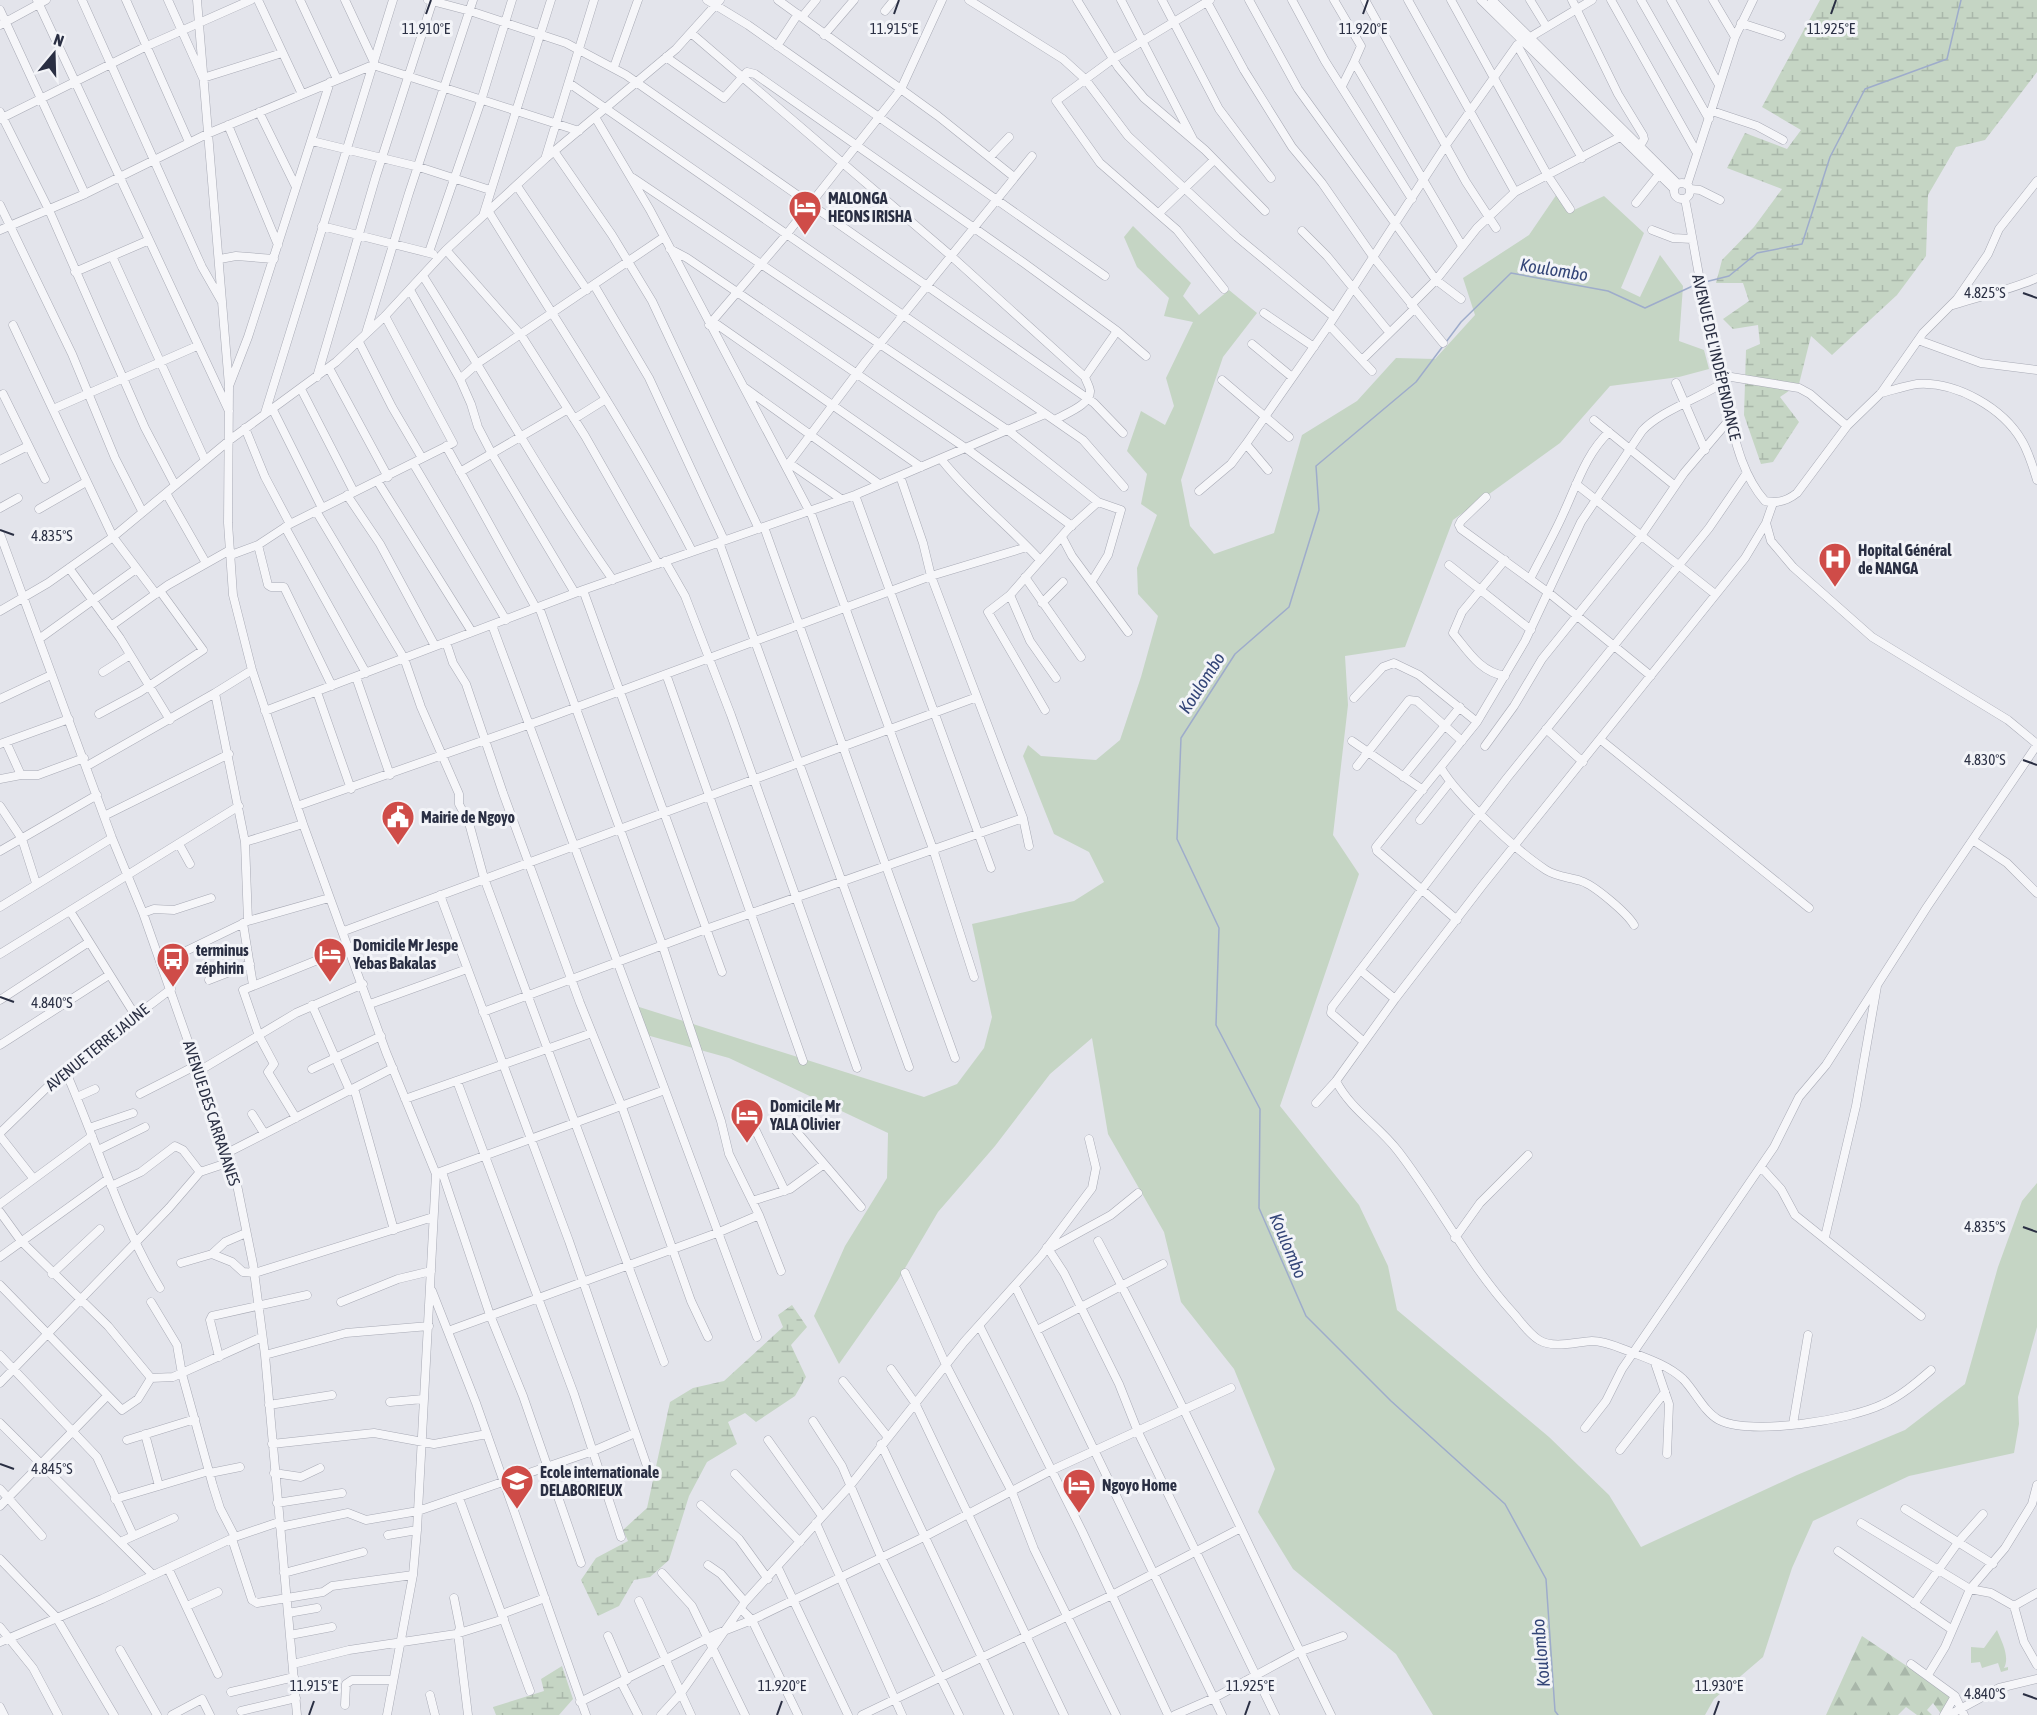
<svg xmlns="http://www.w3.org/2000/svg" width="2037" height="1715" font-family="'Asap Condensed',sans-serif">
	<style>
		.grass { fill: #c5d5c4 }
		.forest { fill: url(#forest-firs) }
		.wetland { fill: url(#wetland-marsh) }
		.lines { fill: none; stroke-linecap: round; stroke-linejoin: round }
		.stream { stroke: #9eaccb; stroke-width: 1.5 }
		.minor-casing { stroke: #a8aab5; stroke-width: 9 }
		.minor { stroke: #f6f6f9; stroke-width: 8 }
		.ticks { fill: none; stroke: #2a2f43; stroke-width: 2 }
		.labels { text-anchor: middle; stroke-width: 6; stroke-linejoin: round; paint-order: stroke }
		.poi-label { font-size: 16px; font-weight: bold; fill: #2a2f43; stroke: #f3f4f8; text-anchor: start }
		.street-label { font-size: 16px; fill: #2a2f43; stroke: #f3f4f8 }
		.water-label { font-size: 18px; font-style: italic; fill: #344678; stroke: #f3f4f8 }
		.ticks-label { font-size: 15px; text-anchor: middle; fill: #2a2f43; stroke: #f3f4f8; stroke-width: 6; stroke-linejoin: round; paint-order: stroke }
	</style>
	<defs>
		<pattern id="forest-firs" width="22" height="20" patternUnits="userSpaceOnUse" patternTransform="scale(1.5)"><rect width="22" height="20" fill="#c5d5c4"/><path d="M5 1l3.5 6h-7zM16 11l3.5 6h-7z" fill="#a9b7aa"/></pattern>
		<pattern id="wetland-marsh" width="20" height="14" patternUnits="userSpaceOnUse" patternTransform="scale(1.5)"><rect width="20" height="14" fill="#c5d5c4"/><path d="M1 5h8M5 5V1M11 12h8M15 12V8" fill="none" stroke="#a9b7aa"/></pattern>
	</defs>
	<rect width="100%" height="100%" fill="#e3e4eb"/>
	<!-- grass -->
	<path class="grass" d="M1559,191L1574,210L1604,196L1644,233L1621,288L1640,297L1660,255L1683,286L1679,341L1704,350L1709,369L1679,377L1610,386L1560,443L1453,520L1405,647L1345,656L1348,705L1333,835L1359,874L1280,1106L1359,1205L1388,1266L1397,1310L1549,1437L1609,1495L1641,1547L1797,1475L1905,1430L1965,1384L1998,1267L2022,1201L2037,1183V1327L2018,1397L2019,1424L2014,1453L1909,1476L1813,1521L1792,1568L1763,1657L1714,1699L1705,1715H1433L1396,1654L1293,1569L1258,1512L1275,1469L1234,1369L1181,1302L1164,1232L1108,1134L1092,1038L1050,1074L995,1146L938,1212L898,1280L839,1364L814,1316L845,1246L887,1178L888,1133L729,1058L643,1034L636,1006L924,1097L957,1084L984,1048L992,1017L972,924L1074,901L1104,882L1089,852L1054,834L1023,756L1028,745L1041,756L1096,760L1120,740L1141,677L1158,616L1138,594L1137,568L1157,515L1141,504L1147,474L1127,451L1141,411L1165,425L1174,406L1166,378L1193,322L1164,316L1169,298L1137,267L1124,237L1133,226L1191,283L1183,296L1199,315L1229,290L1257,313L1223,357L1181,480L1190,526L1214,554L1274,533L1302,435L1357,401L1396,358L1435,359L1475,315L1463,278L1529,235Z
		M1997,1630C2002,1642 2010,1657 2004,1668L2008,1667V1670L2001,1672L1998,1663L1982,1668L1980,1662L1971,1663V1647L1984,1648Z"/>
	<!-- forest -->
	<path class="forest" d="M1862,1636L1953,1697L1942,1715L1933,1703L1927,1710L1932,1715H1917L1906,1707L1898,1715H1826Z"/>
	<!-- wetland -->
	<path class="wetland" d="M1820,0H2037V72L1985,140L1956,147L1928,195L1926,256L1897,295L1832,355L1811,336L1799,384L1780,397L1799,422L1773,462L1761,464L1744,415L1746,350L1760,344L1758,325L1733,329L1723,319L1749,301L1743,283H1716L1722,260L1754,227L1782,189L1727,168L1745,133L1787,149L1801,130L1762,107Z
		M792,1305L807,1327L791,1345L806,1377L795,1396L756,1422L745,1413L728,1422L737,1444L707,1462L689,1496L669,1560L650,1577L634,1580L619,1606L598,1616L581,1580L596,1558L628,1541L623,1530L647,1508L670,1402L693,1388L724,1381L783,1327L778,1315Z
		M562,1666L573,1699L559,1715H496L493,1707L544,1691L541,1679Z"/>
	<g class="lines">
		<!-- stream -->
		<path class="stream" d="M1705,282L1729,276L1757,253L1802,244L1830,157L1865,89L1947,59L1961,0
			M1446,342L1461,322L1511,273L1608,291L1645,308L1697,284
			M1443,346L1416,382L1316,466L1319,510L1289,607L1235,654L1181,738L1177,839L1219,928L1216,1025L1260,1109L1259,1208L1306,1316L1391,1401L1505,1504L1546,1579L1555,1711L1558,1715"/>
		<!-- minor casing -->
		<g class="minor-casing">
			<path id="minor" d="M37,0L229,411
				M82,0L202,267L222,302
				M126,0L189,142
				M168,0L203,78L282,53
				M197,0L229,386L228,523L233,595L252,670L303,824L386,1052L436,1174L417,1530L413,1575L387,1715
				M258,0L302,94
				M300,0L337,79
				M345,0L374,62
				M428,0L470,11L566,43L626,75L1094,403L1123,433
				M707,0L748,25L1105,276
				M778,0L938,116L1014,177
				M969,0L1063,59L1085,79L1128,136L1237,237L1334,317
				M1077,0L1118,67L1144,98L1205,150L1265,211
				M1121,0L1193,139
				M1162,0L1219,109L1271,178
				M1206,0L1244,70L1292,147L1322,183L1374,258L1443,343
				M1210,0L1113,59L1056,101L1100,163L1177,230L1224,289
				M1249,0L1298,89L1436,280L1461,299
				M1292,0L1325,61L1412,199
				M1334,0L1361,46L1354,62L1462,246
				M1365,0L1466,182L1496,228
				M1408,0L1515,192
				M1451,0L1548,176L1570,209
				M1481,0L1674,189
				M1492,0L1678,184
				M1530,0L1546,26
				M1572,0L1618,94L1643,135L1644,139L1640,146
				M1611,0L1697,153
				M1641,0L1709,119
				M1671,0L1719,85
				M1713,0L1735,37
				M0,10L85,194
				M885,11L894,0
				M802,17L816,0
				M1741,23L1781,36
				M0,25L46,0
				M691,33L950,255L1085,377C1086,381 1090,387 1090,391C1091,405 1064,414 1055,420
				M824,35L854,0
				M1517,45L1582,158
				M777,46L798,14
				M666,57L724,98L747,72L755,74L1024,263L1117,331L1146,356
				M614,67L638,0
				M569,83L1083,440L1124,487
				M1342,86L1354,62
				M1712,111L1757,126L1783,140
				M0,112L49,210L145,428L175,485
				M259,112L296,187
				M595,117L650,210L812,516L933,849L974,977
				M0,119L147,46L251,0
				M228,125L278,245
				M312,141L419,167L490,190
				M554,151L612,235L652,301L759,529
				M546,156L594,0
				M990,157L1009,137
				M633,178L1009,431L1098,502
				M1674 191a8 8 0 1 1 16 0a8 8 0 1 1-16 0Z
				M1687,185L1735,37L1753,0
				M517,186L587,290
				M1690,189L1700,190L1720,200
				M1685,199C1698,266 1708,334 1725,400C1734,435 1741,474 1765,501C1777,504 1787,501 1797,493L1847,426L1881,393L1923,333L1957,299L1988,254L1999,229L2037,181
				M1636,203L1660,173
				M0,205L72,354L115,458L142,511
				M489,212C558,325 632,433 692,551
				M1159,213L1214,160
				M483,216L551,0
				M322,226L433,254
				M0,230L85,194L207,134L373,65L579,131
				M1652,230L1673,238L1692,239
				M1302,231L1327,256L1389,332
				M670,249L687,258L967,449L1072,526
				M446,250L521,335L585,436L658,564
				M429,252L481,101L512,0
				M112,256L205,460
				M220,259L236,256L274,259
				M75,272L147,241
				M423,276C487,377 544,482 613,580
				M594,285L649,378L724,540
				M410,290L460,379L471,404L478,427L492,454L575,593
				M1411,305L1436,280L1477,228L1515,192L1622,136
				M1953,305C1981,296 2010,290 2037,278
				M1264,313L1314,347
				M712,321L921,467
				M13,325L113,537L156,594
				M709,325L786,235L901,89L942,0
				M1329,325L1372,371
				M366,333L409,193L473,0
				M1918,340L1981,363L2037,370
				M359,342L392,407L422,458
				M1252,344L1292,377
				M1362,360L1414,309
				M329,368L388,477
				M1719,375L1799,388L1810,394L1847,426
				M317,377L376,176L433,0
				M1085,377L1117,331
				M460,379L478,363L664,237
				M1222,380L1289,437
				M1676,383L1705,450
				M229,386L248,337L330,82
				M745,388L879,484
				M301,389L354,492
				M1881,393C1893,390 1905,386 1917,384C1956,381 2003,408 2022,441C2029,453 2033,467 2037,480
				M3,394L45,479
				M272,408L322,508
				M53,409L197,346
				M265,413L393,0
				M574,419L606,399
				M1594,420L1674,485
				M245,428L265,477L290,524
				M1246,444L1268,470
				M446,446L536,608
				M941,459C971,497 1008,525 1040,560
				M0,460L28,446
				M413,463L506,620
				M789,463L841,499
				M787,466L866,361L1032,156
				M460,472L568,409
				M900,476L923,543L931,576L1023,818L1029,846
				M378,482L472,632
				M1576,484L1715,594
				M1199,491L1231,464L1246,444L1329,325L1446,145L1517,45L1592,0
				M166,493L206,563
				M347,495L380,544L435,646
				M855,495L991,868
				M1486,497L1461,521L1459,525L1461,529L1549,593L1651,676
				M1773,503L1766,523L1771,541L1793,567L1872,637L2008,720L2037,744
				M0,508L18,498
				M39,509L86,482
				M316,511L404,658L421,707L459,794V804L469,823L484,878L664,1362
				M285,527L366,673
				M764,527L955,1058
				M0,534L112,838L143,913L235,1175L253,1264L265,1355L297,1715
				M1062,537L1072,556L1128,632
				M719,542L909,1067
				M258,545L268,585L271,587H284L332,686
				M231,555L258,545L290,524L453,443L385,316
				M665,561L685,596L731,715L857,1068
				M1449,565L1531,630
				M69,568L120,638L170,720
				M1025,577L1081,657
				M1530,579C1541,557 1554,535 1564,512C1577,484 1586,454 1609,432
				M583,590L722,972
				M1010,595L1030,641L1056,678
				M1042,603L1063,582
				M539,607L663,947L721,1121L729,1154L759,1215L781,1271
				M0,611L48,583L113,537L231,439L336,362L385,316L446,250L546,158L676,49L720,0
				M492,625L757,1337
				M111,626L168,585L230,550
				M39,639L136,569
				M446,642L453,663L466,684L503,793L580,1003L622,1107L691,1301L708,1337
				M103,672L130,655
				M666,674L803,1061
				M1505,676C1480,672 1468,651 1453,633L1462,612L1505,560
				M356,677L390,775
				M317,692L351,789
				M1354,698L1383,667L1394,663L1419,675L1477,722
				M0,699L51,675
				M1045,710L988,612L1010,595L1068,529L1098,502L1121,510L1108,555L1092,581
				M265,711L583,590L855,495L1045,414
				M99,714L140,692L203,650L160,591
				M1546,729L1583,762
				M1601,740L1809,908
				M1352,741L1423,790
				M0,744L69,719
				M1485,746L1514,706L1542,659L1641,536L1684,473L1730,419
				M87,766L215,693
				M1357,766L1409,700L1417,701L1462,741
				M1441,768C1458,797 1517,851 1546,870C1557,877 1569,877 1581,881C1594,885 1627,913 1634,925
				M21,775H38L84,758
				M1403,777L1460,707
				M0,779L21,775L6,742
				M0,806L22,839L36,883
				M297,806L542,720L931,576L1027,547
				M104,816L229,754
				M1420,820L1450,782
				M1974,841L2007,863L2037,893
				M245,842L303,824
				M179,844L190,864
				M0,851L97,795
				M440,895L569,1241L647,1466
				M0,907L112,838
				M70,911L135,1015
				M143,913L154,909L174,910L211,898
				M1457,920L1377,851L1376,847L1477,722L1525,641L1581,522L1642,431C1659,412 1697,399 1721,384
				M248,921L329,898
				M243,923L253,985
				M344,931L977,697
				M0,954L239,806
				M161,963L248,921L245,842L215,693L252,670
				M1360,970L1395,999
				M209,980L250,964
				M0,1000L89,942
				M370,1004L467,969
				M312,1005L350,1091
				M483,1012L706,929L1023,818
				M1364,1042L1331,1013L1332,1007L1507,778L1709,528L1746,474
				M0,1045L109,975
				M312,1069L381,1036
				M65,1070C97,1142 119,1220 160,1288
				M199,1071L296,1013L363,984
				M457,1081L574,1394L621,1537
				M1336,1081C1351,1110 1378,1125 1398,1151C1439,1204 1468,1264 1514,1314C1521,1322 1529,1334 1539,1340C1554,1349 1576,1342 1592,1341C1602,1341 1613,1345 1623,1349C1643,1357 1667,1364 1683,1379C1695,1391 1704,1412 1719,1420C1752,1436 1850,1420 1883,1404C1901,1396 1916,1383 1931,1370
				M354,1088L394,1230
				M140,1094L197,1065
				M77,1097L95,1089
				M405,1099L592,1033
				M1316,1103L1336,1081L1395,999L1482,886L1745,558L1766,523
				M252,1114L264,1133
				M296,1118L268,1072L274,1064L259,1036L243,990L350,947
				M785,1118L861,1207
				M89,1128L133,1113
				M755,1129L785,1191
				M0,1133L65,1070L171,989
				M0,1136L33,1178
				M98,1150L145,1127
				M227,1153L393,1068
				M1761,1167L1781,1189L1795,1215L1921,1316
				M442,1172L490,1315L523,1396L581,1563
				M437,1173L665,1090
				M111,1186L141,1172L175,1146L183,1150L200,1172
				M752,1201L790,1189L824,1164
				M0,1204L92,1136
				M0,1212L21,1241L108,1326L151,1378
				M1825,1237L1856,1106L1877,986
				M1455,1238L1480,1203L1528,1155
				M1098,1241C1181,1396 1253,1557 1331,1715
				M1047,1247L1064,1273L1119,1384L1138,1432L1275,1715
				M1049,1249L1111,1215L1138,1193
				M212,1254L232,1262L243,1272L255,1273L433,1217
				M0,1257L108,1179
				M181,1263L212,1254L225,1242L246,1233
				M905,1273L946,1365L1012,1492L1034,1549L1116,1715
				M52,1274L100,1229
				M0,1285L122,1410L138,1399L151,1378L173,1377L262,1337
				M1015,1286L1222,1715
				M432,1291L476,1403L586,1715
				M151,1302L177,1345L182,1374L213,1486L220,1508L235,1537
				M341,1302L398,1279L431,1271
				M980,1327L1082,1531L1168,1715
				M1037,1330L1163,1264
				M448,1331L717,1233L759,1215
				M0,1355L97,1457L133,1535
				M265,1355L346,1333L429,1326
				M219,1357L210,1320L212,1316L307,1295
				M1655,1363L1669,1404L1667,1454
				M891,1369L915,1403L1064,1715
				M843,1381L887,1436
				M0,1383L169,1208L200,1172L230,1162
				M390,1402L423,1399
				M269,1405L332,1395
				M813,1421L842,1466L881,1557L959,1715
				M0,1423L153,1575
				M1793,1424L1808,1335
				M1585,1428L1606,1401L1622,1369L1774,1147L1799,1097L1826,1065L1927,907L2037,745
				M145,1434L159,1486
				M127,1440L195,1419
				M768,1440L822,1516
				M272,1444L374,1433L434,1444L487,1434
				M881,1444L1009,1715
				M1620,1450L1665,1392
				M210,1473L240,1467
				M274,1473L301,1477L320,1468
				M735,1474L800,1542
				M0,1489L42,1536
				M459,1498L530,1691
				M115,1499L209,1471
				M277,1503L342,1493
				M701,1505L739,1539L768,1579
				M0,1506L107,1396
				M1905,1509L1993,1564
				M816,1523L902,1715
				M1861,1523L1970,1589L1991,1593L2014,1606L2037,1593
				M280,1527L348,1513L366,1520L418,1511L593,1451L635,1433
				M388,1535L417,1530
				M232,1539L252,1600L257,1603L323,1592L332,1586L413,1575
				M120,1542L174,1518
				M1838,1551L1951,1629
				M0,1559L56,1617L114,1715
				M708,1565L721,1574L745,1602
				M168,1568L218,1674
				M778,1568L848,1715
				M284,1573L363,1552
				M662,1573L692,1606L745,1715
				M454,1598L460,1628L458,1633L468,1715
				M639,1601L691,1715
				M1914,1604L1959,1541L1983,1514
				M187,1606L218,1592
				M2014,1606L2024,1642L2037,1665
				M741,1609L752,1620L798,1715
				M288,1613L317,1608
				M502,1614L545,1598
				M0,1627L33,1668L58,1715
				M290,1635L332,1627
				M608,1636L627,1680
				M0,1642L102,1599L235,1537L279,1522
				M120,1650L157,1715
				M293,1664L349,1650L456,1634L504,1619
				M1911,1664L1955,1696L1964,1715
				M1928,1675L1945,1647L1970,1589L2005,1548L2032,1504L2037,1485
				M621,1682L638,1715
				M231,1692L294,1677
				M430,1695L435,1715
				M580,1702L716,1634L752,1620L926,1536L1052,1470L1231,1388
				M345,1705L346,1684L352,1680H393
				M0,1707L4,1715
				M241,1711L296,1698
				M172,1715L202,1699L210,1715
				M661,1715L681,1693L745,1602L849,1487L964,1342L1041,1256L1092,1188L1096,1168L1089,1139
				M862,1715L1110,1596L1239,1529
				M1175,1715L1214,1698L1299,1652L1343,1636
				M1944,1715L1955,1696
				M1949,1715L1999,1688L2037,1679"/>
		</g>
		<!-- minor -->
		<use href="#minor" class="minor"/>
	</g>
	<!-- ticks -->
	<path class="ticks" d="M426,14L431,0M894,14L899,0M1363,14L1368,0M1831,14L1836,0M2023,293L2037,298M0,530L14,535M2023,760L2037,765M0,997L14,1002M2023,1227L2037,1232M0,1464L14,1469M2023,1694L2037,1699M309,1715L314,1701M777,1715L782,1701M1245,1715L1250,1701M1714,1715L1719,1701"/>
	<!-- icons -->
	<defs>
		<g id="hotel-pin" transform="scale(1.725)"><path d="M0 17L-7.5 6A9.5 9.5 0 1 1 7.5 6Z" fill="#cf4c48" stroke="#f3f4f8"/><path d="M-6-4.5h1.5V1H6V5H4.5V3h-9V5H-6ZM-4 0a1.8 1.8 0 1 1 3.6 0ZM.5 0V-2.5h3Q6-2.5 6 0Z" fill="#fff"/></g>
		<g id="hospital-pin" transform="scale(1.725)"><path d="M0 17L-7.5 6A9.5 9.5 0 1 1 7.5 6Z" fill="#cf4c48" stroke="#f3f4f8"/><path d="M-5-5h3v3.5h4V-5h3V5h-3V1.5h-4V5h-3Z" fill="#fff"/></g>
		<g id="civic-pin" transform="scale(1.725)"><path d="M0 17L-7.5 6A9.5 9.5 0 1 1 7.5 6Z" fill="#cf4c48" stroke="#f3f4f8"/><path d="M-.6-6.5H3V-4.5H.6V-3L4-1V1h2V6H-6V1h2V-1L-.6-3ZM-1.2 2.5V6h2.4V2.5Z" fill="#fff"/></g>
		<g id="bus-pin" transform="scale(1.725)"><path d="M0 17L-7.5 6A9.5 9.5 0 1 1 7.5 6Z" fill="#cf4c48" stroke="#f3f4f8"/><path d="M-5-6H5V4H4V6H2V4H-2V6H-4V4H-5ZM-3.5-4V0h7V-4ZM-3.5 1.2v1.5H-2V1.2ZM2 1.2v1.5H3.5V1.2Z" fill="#fff"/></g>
		<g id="school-pin" transform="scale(1.725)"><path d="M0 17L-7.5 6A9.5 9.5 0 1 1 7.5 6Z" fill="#cf4c48" stroke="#f3f4f8"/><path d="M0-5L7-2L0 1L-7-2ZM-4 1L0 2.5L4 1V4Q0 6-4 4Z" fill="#fff"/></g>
	</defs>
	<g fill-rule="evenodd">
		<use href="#hotel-pin" x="805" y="207"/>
		<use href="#hospital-pin" x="1835" y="559"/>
		<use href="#civic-pin" x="398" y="817"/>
		<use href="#hotel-pin" x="330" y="954"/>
		<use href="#bus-pin" x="173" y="959"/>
		<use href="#hotel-pin" x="747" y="1115"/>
		<use href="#school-pin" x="517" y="1481"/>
		<use href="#hotel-pin" x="1079" y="1485"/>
	</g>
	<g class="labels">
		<!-- poi labels -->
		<g class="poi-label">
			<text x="828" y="204">MALONGA<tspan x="828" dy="18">HEONS IRISHA</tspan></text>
			<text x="1858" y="556">Hopital Général<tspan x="1858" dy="18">de NANGA</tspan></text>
			<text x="421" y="823">Mairie de Ngoyo</text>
			<text x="353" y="951">Domicile Mr Jespe<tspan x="353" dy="18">Yebas Bakalas</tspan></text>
			<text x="196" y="956">terminus<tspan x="196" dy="18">zéphirin</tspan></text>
			<text x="770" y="1112">Domicile Mr<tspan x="770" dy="18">YALA Olivier</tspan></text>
			<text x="540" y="1478">Ecole internationale<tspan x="540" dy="18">DELABORIEUX</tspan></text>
			<text x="1102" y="1491">Ngoyo Home</text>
		</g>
		<!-- street labels -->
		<g class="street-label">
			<text transform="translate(1717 357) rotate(77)" y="6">AVENUE DE L'INDÉPENDANCE</text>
			<text transform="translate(97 1047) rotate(-39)" y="6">AVENUE TERRE JAUNE</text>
			<text transform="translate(212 1113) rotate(72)" y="6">AVENUE DES CARRAVANES</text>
		</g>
		<!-- water labels -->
		<g class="water-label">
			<text transform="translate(1554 270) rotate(9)" y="6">Koulombo</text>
			<text transform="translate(1202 683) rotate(-57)" y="6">Koulombo</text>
			<text transform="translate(1288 1246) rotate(67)" y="6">Koulombo</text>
			<text transform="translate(1541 1653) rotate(-95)" y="6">Koulombo</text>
		</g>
	</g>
	<g class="ticks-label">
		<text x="426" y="34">11.910°E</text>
		<text x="894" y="34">11.915°E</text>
		<text x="1363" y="34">11.920°E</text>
		<text x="1831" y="34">11.925°E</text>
		<text x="1985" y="298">4.825°S</text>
		<text x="52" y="541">4.835°S</text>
		<text x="1985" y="765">4.830°S</text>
		<text x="52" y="1008">4.840°S</text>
		<text x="1985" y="1232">4.835°S</text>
		<text x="52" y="1474">4.845°S</text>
		<text x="314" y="1691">11.915°E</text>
		<text x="782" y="1691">11.920°E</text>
		<text x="1250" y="1691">11.925°E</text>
		<text x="1719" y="1691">11.930°E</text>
		<text x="1985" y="1699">4.840°S</text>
	</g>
	<!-- north arrow -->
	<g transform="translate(54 54) rotate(19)" stroke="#f3f4f8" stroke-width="4.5" paint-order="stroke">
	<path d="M0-4.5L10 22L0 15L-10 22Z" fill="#2a2f43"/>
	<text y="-9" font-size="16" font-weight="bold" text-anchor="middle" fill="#2a2f43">N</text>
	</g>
</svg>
